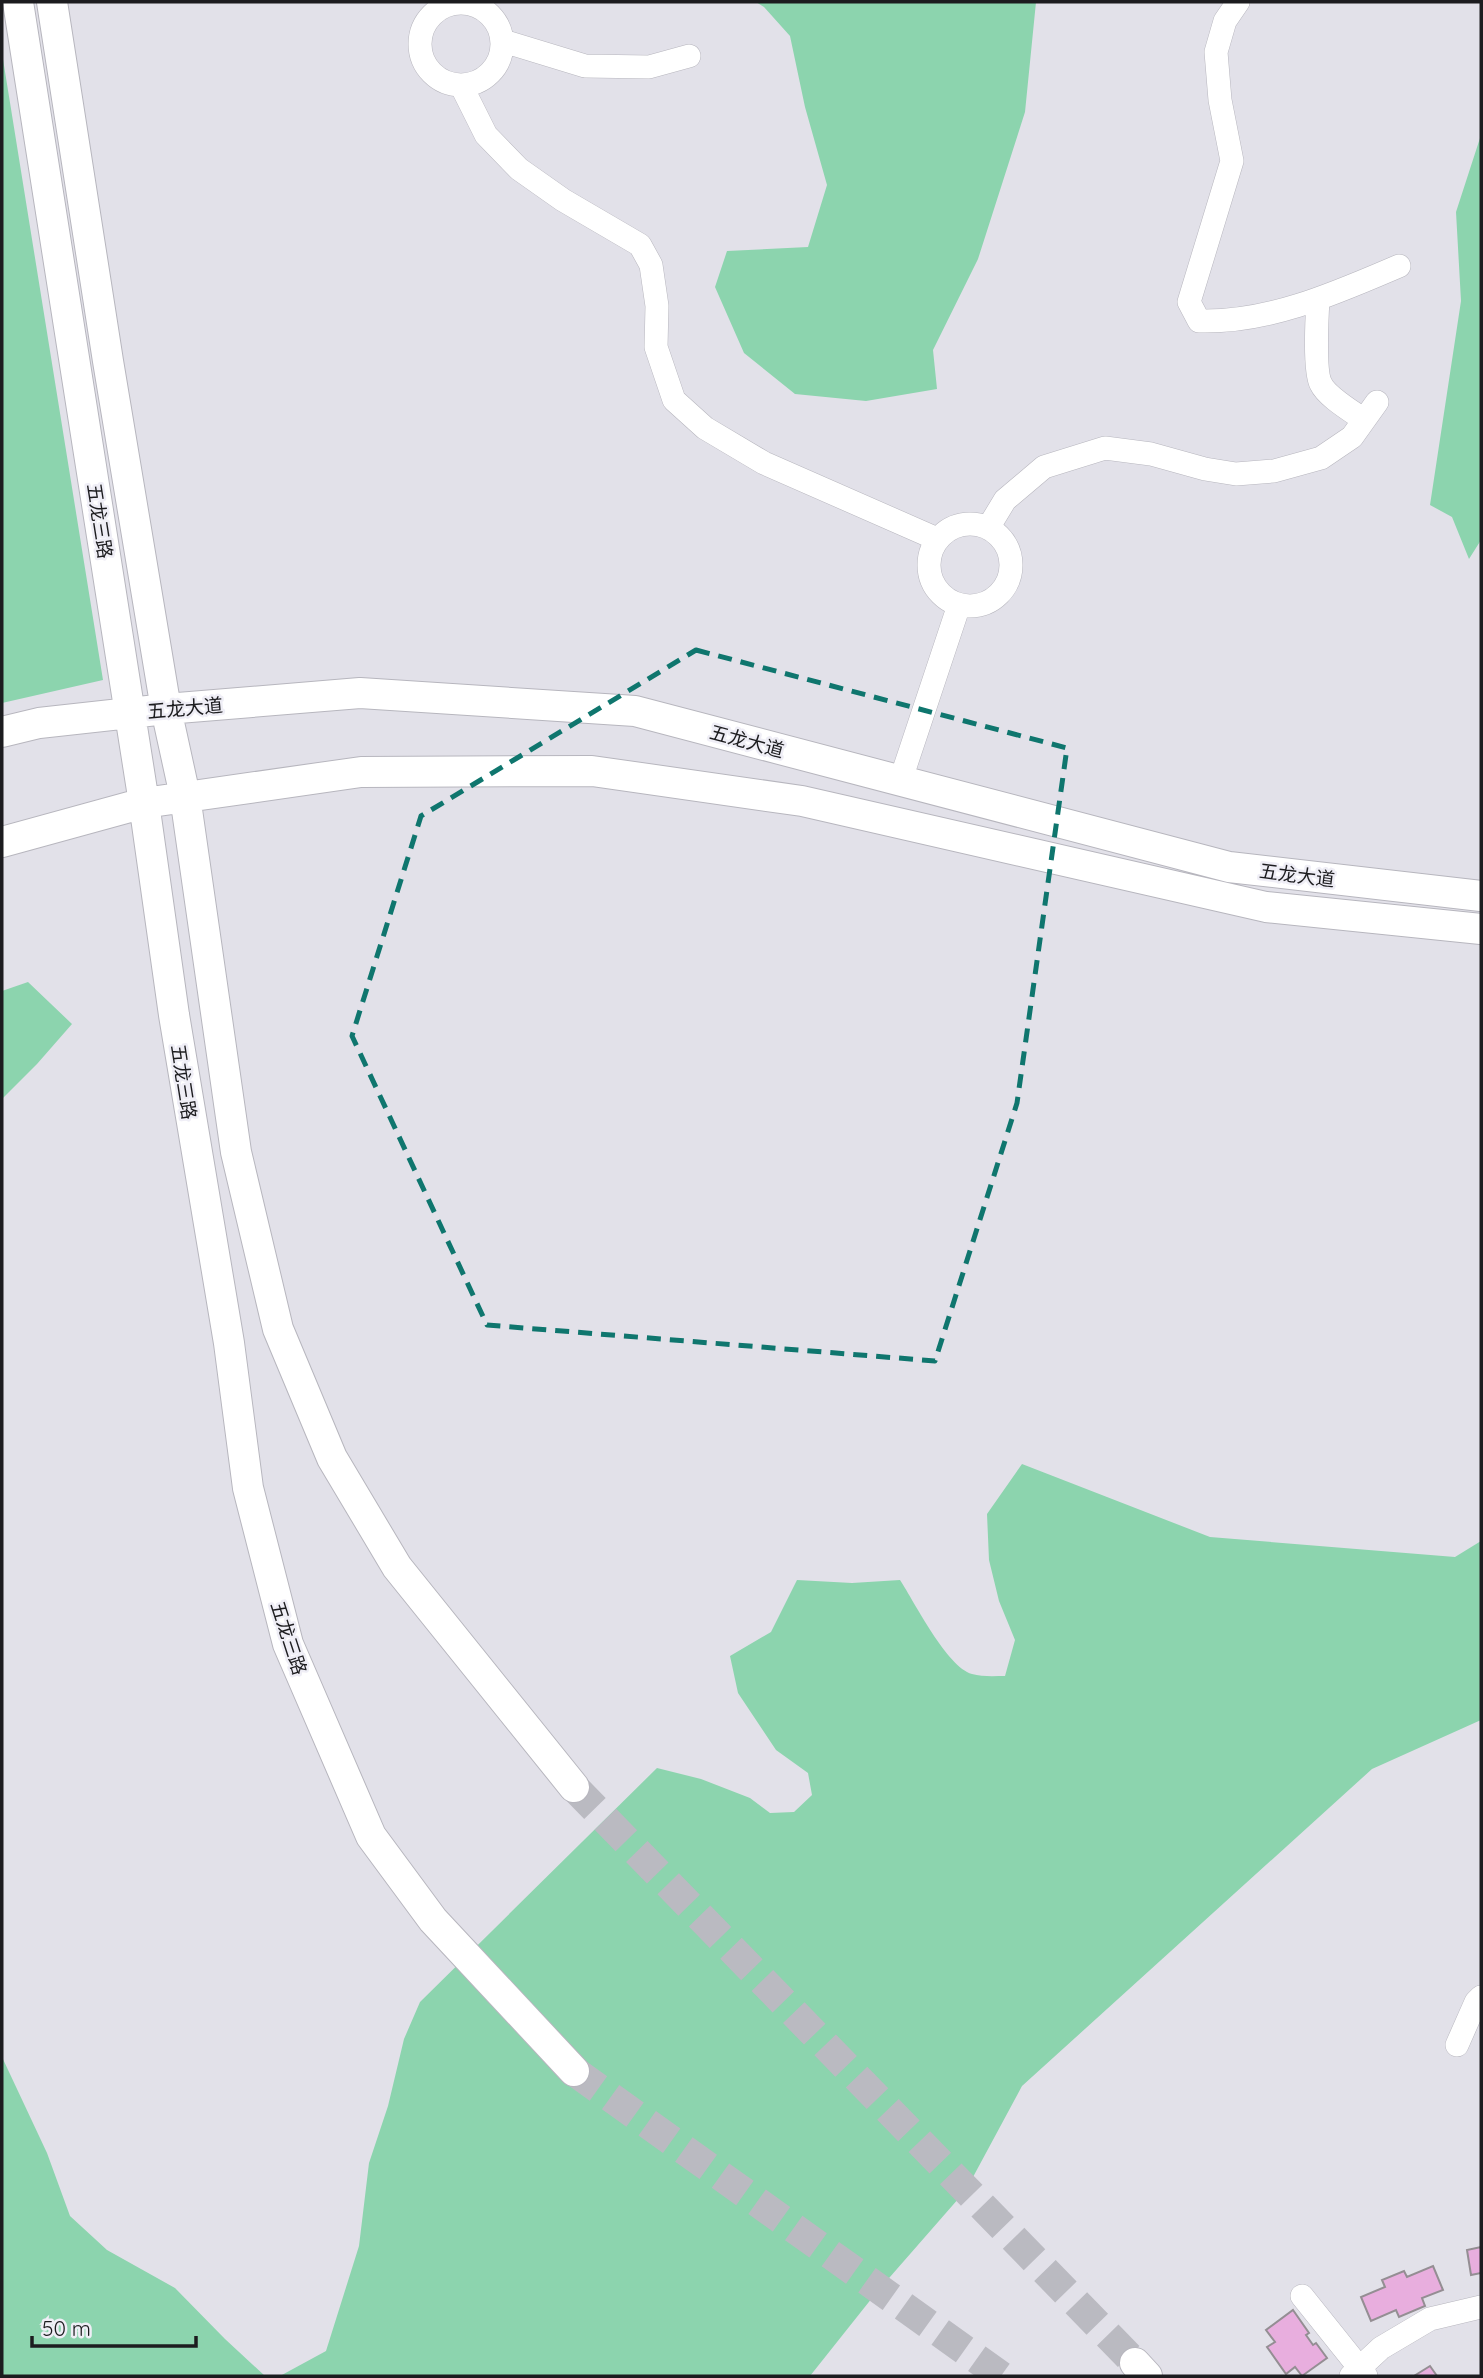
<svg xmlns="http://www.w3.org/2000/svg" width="1483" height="2378" font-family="Quicksand,'Noto Sans SC',sans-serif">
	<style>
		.green { fill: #8cd4ae }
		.building { fill: #e8aede; stroke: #948e93; stroke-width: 2 }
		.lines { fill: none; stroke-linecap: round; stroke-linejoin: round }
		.major-tunnel { stroke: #babac1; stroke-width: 30; stroke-dasharray: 30 15; stroke-linecap: butt }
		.minor-casing { stroke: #b7b6be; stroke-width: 24 }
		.major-casing { stroke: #b7b6be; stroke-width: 32 }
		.minor { stroke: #fff; stroke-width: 23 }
		.major { stroke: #fff; stroke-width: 30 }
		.marked { fill: none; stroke: #0f766e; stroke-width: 5; stroke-dasharray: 14 9; stroke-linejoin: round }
		.labels { text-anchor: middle; stroke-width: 5; stroke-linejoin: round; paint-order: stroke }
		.street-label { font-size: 19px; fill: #1c1c1f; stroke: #efeef6 }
	</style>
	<rect width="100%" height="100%" fill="#e2e1e9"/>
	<!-- green -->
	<path class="green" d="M756,2H1036L1025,112L978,259L933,350L937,389L866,401L795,394L744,353L715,287L727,251L808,247L827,185L805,107L790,36L764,7Z
		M2,53L103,680L2,703Z
		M1481,135V540L1469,559L1452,517L1430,505L1461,301L1456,212Z
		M28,982L72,1024L37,1064L2,1099V991Z
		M1022,1464L1210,1537L1455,1557L1481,1541V1720L1372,1769L1022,2086L966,2190L876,2293L810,2376H280L326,2351L359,2246L369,2163L388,2106L404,2039L420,2002L657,1768L701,1779L750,1798L770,1813L794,1812L812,1795L808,1773L776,1750L738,1693L730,1656L771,1632L797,1580L852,1583L900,1580C915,1603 947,1667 972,1674C982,1677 995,1676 1005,1676L1015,1640L999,1601L989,1560L987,1514Z
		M2,2057L47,2153L70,2216L107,2250L175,2288L225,2339L265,2376H2Z"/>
	<!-- building -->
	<path class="building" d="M1481,2247V2273L1471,2275L1467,2250Z
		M1433,2266L1443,2290L1422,2298L1425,2306L1399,2317L1396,2310L1371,2321L1361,2297L1385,2287L1382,2280L1404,2271L1407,2277Z
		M1293,2310L1309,2333L1306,2335L1313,2345L1316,2343L1327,2358L1302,2376L1295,2367L1286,2374L1267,2347L1275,2342L1266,2330Z
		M1430,2366L1437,2376H1414Z"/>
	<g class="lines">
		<!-- major-tunnel -->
		<path class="major-tunnel" d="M574,1787L1135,2363
			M574,2071L1001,2376"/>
		<!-- minor casing -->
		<g class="minor-casing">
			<path id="minor" d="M1238,2L1225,21L1216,52L1220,100L1232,161L1189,302L1199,321C1269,323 1336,293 1399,266
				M420 44a41 41 0 1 1 82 0a41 41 0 1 1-82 0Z
				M503,41L585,66L649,67L689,56
				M461,85L486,135L519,169L563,200L640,245L651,265L657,306L656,347L674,400L705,428L764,463L937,539
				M1318,300C1317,316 1314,372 1321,384C1327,397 1353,412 1364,420
				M929 565a41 41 0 1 1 82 0a41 41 0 1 1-82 0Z
				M988,528L1005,500L1044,467L1105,448L1151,454L1205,469L1236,474L1274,471L1321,458L1352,437L1377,402
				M900,782L959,605
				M1457,2045L1476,2002L1481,1997
				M1302,2296L1366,2376
				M1351,2376L1381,2348L1430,2319L1481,2307"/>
		</g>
		<!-- major casing -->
		<g class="major-casing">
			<path id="major" d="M18,2L144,803L174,1015L229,1343L248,1488L288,1644L371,1836L433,1920L574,2071
				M52,2L108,361L166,709L185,796L236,1152L278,1329L332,1458L397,1567L574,1787
				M2,732L39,723L166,709L360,693L635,711L1229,867L1481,896
				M2,842L144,803L361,772L592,771L802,801L1266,907L1481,929
				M1135,2363L1147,2376"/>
		</g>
		<!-- minor -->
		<use href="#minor" class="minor"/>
		<!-- major -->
		<use href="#major" class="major"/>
	</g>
	<!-- marked area -->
	<path class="marked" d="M696,650L1067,748L1017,1103L935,1361L487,1325L352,1036L421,816Z"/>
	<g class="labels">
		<!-- street labels -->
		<g class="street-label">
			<text transform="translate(100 521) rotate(81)" y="7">五龙三路</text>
			<text transform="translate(185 708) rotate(-5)" y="7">五龙大道</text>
			<text transform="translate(747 741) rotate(15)" y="7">五龙大道</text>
			<text transform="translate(1297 875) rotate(7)" y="7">五龙大道</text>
			<text transform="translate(184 1082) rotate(81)" y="7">五龙三路</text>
			<text transform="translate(289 1638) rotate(72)" y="7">五龙三路</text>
		</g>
	</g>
	<!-- border -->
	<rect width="1483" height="2378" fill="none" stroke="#1c1c1f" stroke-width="7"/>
	<!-- scale -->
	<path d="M32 2336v10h164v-10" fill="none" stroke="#1c1c1f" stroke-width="3.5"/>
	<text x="42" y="2336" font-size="21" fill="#1c1c1f" stroke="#efeef6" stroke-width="5" paint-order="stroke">50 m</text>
</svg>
